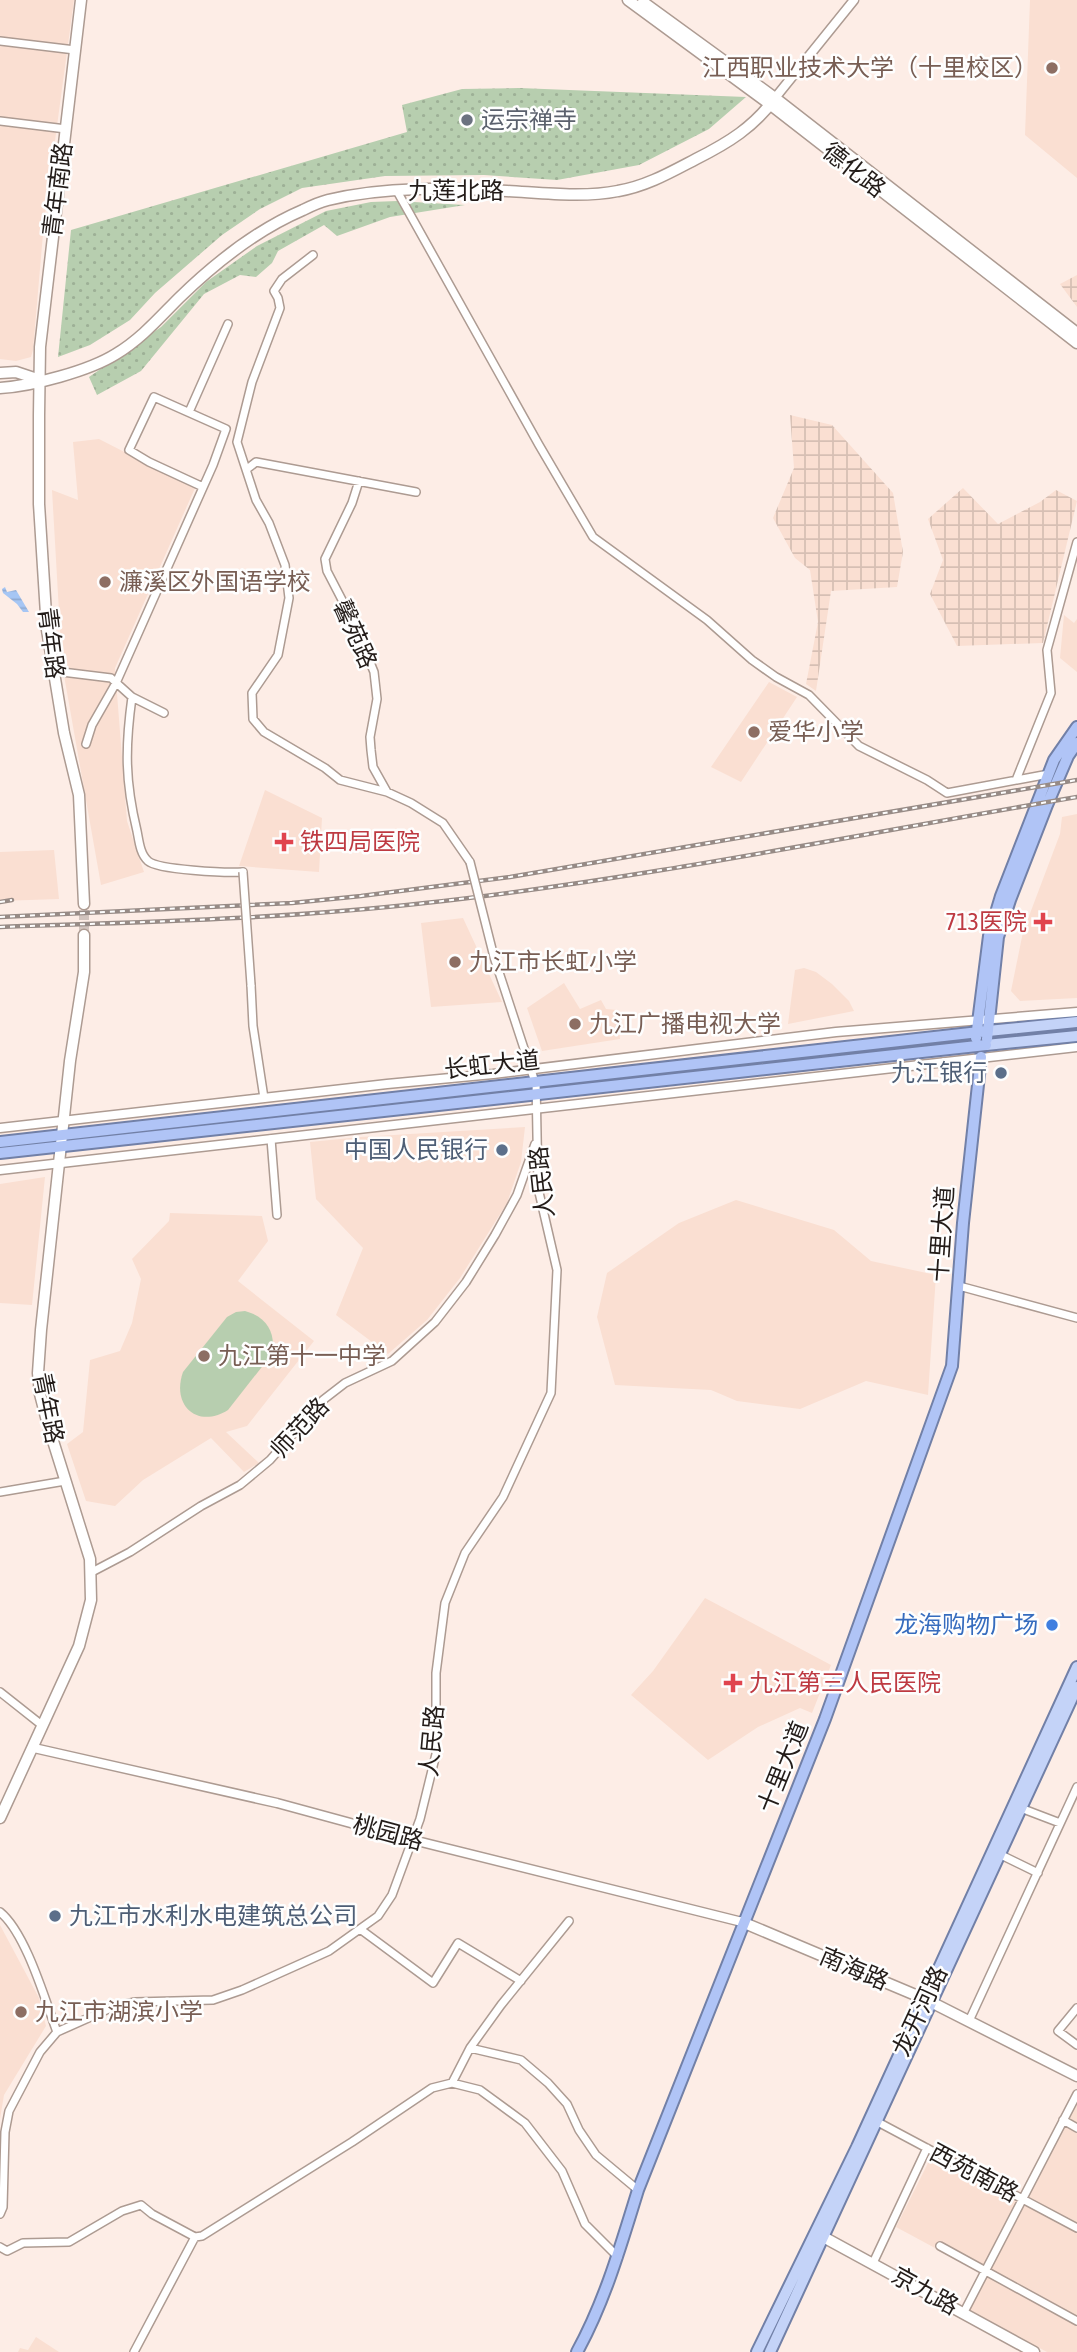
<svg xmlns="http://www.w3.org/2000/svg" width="1077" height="2352" font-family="'Asap Condensed','Noto Sans SC',sans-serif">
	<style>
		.built { fill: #fadfd2 }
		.industrial { fill: url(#industrial-grid) }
		.park { fill: url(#park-dots) }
		.pitch { fill: #b7ceaf }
		.water { fill: url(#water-rules) }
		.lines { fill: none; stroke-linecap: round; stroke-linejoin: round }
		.secondary-tunnel { stroke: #d1c3bd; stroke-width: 10; stroke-dasharray: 10 5; stroke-linecap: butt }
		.minor-casing { stroke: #ad9b92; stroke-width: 10 }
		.tertiary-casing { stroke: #ad9b92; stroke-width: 11 }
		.secondary-casing { stroke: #ad9b92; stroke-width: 13 }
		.primary-casing { stroke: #7280a7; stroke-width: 14 }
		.trunk-casing { stroke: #7280a7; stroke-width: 14 }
		.minor { stroke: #fff; stroke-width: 7 }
		.tertiary { stroke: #fff; stroke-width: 8 }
		.secondary { stroke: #fff; stroke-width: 10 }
		.primary { stroke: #c4d3f8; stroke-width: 10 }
		.trunk { stroke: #b0c4f6; stroke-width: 10 }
		.rail-casing { stroke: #978b86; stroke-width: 4.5 }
		.rail { stroke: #fefefe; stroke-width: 2; stroke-dasharray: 5; stroke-linecap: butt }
		.minor-bridge-casing { stroke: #ad9b92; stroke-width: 10; stroke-linecap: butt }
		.minor-bridge { stroke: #fff; stroke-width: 7 }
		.education-dot { fill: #8d6e63; stroke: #fefefe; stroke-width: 2.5 }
		.worship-dot { fill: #6b7280; stroke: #fefefe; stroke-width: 2.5 }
		.health-dot { fill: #e0444e; stroke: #fefefe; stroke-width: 2.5 }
		.service-dot { fill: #5c6f8a; stroke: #fefefe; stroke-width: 2.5 }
		.shop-dot { fill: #3f7fe0; stroke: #fefefe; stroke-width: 2.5 }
		.labels { text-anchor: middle; stroke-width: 5; stroke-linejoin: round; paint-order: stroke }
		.education-label { font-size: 24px; fill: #785e54; stroke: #fefefe; text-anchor: start }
		.worship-label { font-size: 24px; fill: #5b616d; stroke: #fefefe; text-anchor: start }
		.street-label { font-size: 24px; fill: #231c19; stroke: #fefefe }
		.health-label { font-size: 24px; fill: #be3a42; stroke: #fefefe; text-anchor: start }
		.service-label { font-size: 24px; fill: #4e5e75; stroke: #fefefe; text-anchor: end }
		.shop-label { font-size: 24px; fill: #366cbe; stroke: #fefefe; text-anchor: end }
	</style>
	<defs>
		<pattern id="industrial-grid" width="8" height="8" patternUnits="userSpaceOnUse" patternTransform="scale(1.75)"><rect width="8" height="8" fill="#fadfd2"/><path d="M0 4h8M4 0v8" fill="none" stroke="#d6bfb4"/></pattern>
		<pattern id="park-dots" width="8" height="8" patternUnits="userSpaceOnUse" patternTransform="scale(1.75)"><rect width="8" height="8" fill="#b7ceaf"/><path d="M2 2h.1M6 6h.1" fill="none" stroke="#9db096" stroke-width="1.8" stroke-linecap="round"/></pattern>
		<pattern id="water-rules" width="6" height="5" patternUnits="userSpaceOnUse" patternTransform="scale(1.75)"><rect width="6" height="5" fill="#a6c6f4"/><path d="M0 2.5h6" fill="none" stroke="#8faad1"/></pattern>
	</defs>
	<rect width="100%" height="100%" fill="#fdede6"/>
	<!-- built -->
	<path class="built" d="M0,0H74L44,222L33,350L31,357L16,361L0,359Z
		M1030,0H1077V178L1025,135Z
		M99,439L195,488L115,668L127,821L144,872L101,885L62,664L52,490L78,500L73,442Z
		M1064,615L1074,623L1077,619V672L1060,658Z
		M769,682L797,697L741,782L711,767Z
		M265,790L322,818L319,872L239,866Z
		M1077,814V998L1020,1001L1011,991L1023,932L1060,834L1062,817Z
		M54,850L59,899L0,901V852Z
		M463,918L502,1002L431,1007L421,923Z
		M804,968L816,972L832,984L849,1001L854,1011L788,1024L795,970Z
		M564,983L580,1009L601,1000L606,1009L617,1010L620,1039L542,1051L527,1008Z
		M525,1127L521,1162L507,1203L460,1278L427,1320L388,1354L336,1315L363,1248L316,1199L310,1142L360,1137Z
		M45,1177L32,1305L0,1303V1184Z
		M736,1200L834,1230L871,1261L936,1275L928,1395L866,1381L800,1409L737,1401L711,1390L615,1385L597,1317L607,1273L679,1223Z
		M170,1213L262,1216L268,1241L238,1281L314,1341L247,1426L226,1432L259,1463L244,1472L211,1438L143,1480L115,1506L86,1501L67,1444L83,1432L90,1360L120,1351L132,1323L141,1279L132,1259L169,1221Z
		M705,1598L831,1665L812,1713L800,1708L758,1727L708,1760L631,1695L653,1671Z
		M0,1925L39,1998L46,2026L4,2095L0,2119Z
		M1077,2103V2352H1047L968,2310L987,2276L896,2227L935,2149L1022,2195Z
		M36,2337L59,2352H18L20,2348L28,2350Z"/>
	<!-- industrial -->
	<path class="industrial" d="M1077,275V307L1060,284Z
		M790,415L832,425L893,493L903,552L897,587L831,591L816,691L806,684L818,622L810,570L795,558L773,518L794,468Z
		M963,488L998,524L1040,502L1056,490L1077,501L1043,643L957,646L930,594L943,560L928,519Z"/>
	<!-- park -->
	<path class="park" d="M519,88L746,97L709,129L639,165L557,180L484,175L385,176L302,188L260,209L222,235L155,293L130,320L90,345L58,357L71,230L407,132L402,105L462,89Z
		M397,201L465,205L390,217L337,236L324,225L278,251L272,263L256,277L240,275L204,294L141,371L97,395L89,377L161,327L206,282L257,246L326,211L371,202Z"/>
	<!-- pitch -->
	<path class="pitch" d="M245,1311C267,1317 276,1333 272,1354L228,1410C198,1429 171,1406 183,1372L227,1317L236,1312Z"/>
	<!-- water -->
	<path class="water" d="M5,587L7,592L16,590L29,612H23L17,604L3,593L2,589Z"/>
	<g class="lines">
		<!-- secondary-tunnel -->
		<path class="secondary-tunnel" d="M84,935V904"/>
		<!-- minor casing -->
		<g class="minor-casing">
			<path id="minor" d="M0,41L75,50
				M0,121L66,129
				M397,191L539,445L593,537L707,620L752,660L776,677L809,695L859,746L927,780L947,793L1049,774
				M313,255L282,279L274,291L278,298L280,308L252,382L237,442L256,500L269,523L285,565L289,598L278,655L252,693L253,719L264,732L325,768L340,780L387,792L411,803L443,823L470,862
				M189,412L228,324
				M247,469L256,462L416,492
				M359,481L352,503L325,559L327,571L354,623L374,672L377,699L370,737L371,750L373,767L387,792
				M54,671L111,678L132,697L164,713
				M132,697C125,748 125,781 137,831C139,841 140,854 148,861C158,870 227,873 243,872
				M86,744L92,725L116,683L213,465L226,429L154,397L129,450L149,462L203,487
				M1016,780L1051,693L1047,650L1077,542
				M494,957L535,1082
				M251,985L253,1026L264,1098
				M271,1139L277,1215
				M959,1286L1077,1318
				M0,1492L65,1481
				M90,1573L130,1552L201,1506L240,1485L270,1460L323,1400L345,1383L392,1361L435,1322L466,1282L495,1235L517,1195L535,1144
				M0,1692L43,1726
				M1018,1807L1060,1823
				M997,1853L1038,1873
				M0,1912C26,1933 45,2000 57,2032
				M360,1929L433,1983L458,1943L521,1981
				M1077,2008L1058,2031L1077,2045
				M969,2021L1077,1787
				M470,2048L501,2005L569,1921
				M452,2083L470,2048L521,2060L548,2083L567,2104L579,2130L596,2155L638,2190
				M874,2120L1077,2228
				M1063,2120L1077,2128
				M0,2214L3,2207L5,2132L9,2111L40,2052L57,2032L113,2007L135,2002L213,2000L242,1990L329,1951L378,1916L392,1895L420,1819L436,1754V1673L445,1603L465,1553L503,1497L551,1393L557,1270L538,1188L536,1081
				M940,2246L1077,2321
				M0,2247L7,2251L23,2243L69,2242L122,2211L141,2205L152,2214L195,2237L202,2236L352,2142L432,2088L452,2083L480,2090L525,2123L562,2171L585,2224L618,2257
				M873,2263L927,2148
				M964,2312L1077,2094
				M134,2352L195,2237"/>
		</g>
		<!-- tertiary casing -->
		<g class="tertiary-casing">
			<path id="tertiary" d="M775,98L854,0
				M0,1128L387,1084L493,1074L836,1032L1077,1012
				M0,1170L1077,1047
				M34,1748L277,1803L413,1840L742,1922"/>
		</g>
		<!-- secondary casing -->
		<g class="secondary-casing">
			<path id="secondary" d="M81,0L40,347L39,415V504L47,630L64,733L79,795L84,904
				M628,0L771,105L1077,343
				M643,2L775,98L1077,333
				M0,373L16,372L40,380
				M0,388C32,386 89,371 116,354C141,339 159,318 179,298C216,262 256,230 303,210C311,206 320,202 328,200C386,186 449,188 507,191C543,193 583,198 618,191C647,186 671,172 696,159C728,143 754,127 775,98
				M0,1818L79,1646L91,1600L90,1559L48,1425L40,1394L38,1373L41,1330L70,1061L84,972V935
				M742,1922L925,1999L1077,2076
				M816,2233L1034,2352"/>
		</g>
		<!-- primary casing -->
		<g class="primary-casing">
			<path id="primary" d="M988,1031L1077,1022
				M986,1045L1077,1036
				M757,2352L857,2147L1077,1667
				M770,2352L1077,1687"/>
		</g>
		<!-- trunk casing -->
		<g class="trunk-casing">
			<path id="trunk" d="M976,1038L989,936L1001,896L1054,760L1077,727
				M987,1039L998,937L1010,900L1047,805L1068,756L1077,743
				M0,1142L988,1031
				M0,1153L986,1045
				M577,2352C605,2301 621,2245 638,2190L825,1719L952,1366L963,1223L981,1057"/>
		</g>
		<!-- minor -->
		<use href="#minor" class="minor"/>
		<!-- tertiary -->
		<use href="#tertiary" class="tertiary"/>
		<!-- secondary -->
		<use href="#secondary" class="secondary"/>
		<!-- primary -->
		<use href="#primary" class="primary"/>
		<!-- trunk -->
		<use href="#trunk" class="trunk"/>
		<!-- rail casing -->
		<g class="rail-casing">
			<path id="rail" d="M0,902L12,900
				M0,917L292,903L361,896L510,877L1077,780
				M0,927C142,922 284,919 425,903C644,879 860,834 1077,797"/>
		</g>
		<!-- rail -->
		<use href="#rail" class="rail"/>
		<!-- minor-bridge casing -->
		<g class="minor-bridge-casing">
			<path id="minor-bridge" d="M470,862L494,957
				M243,872L251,985"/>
		</g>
		<!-- minor-bridge -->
		<use href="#minor-bridge" class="minor-bridge"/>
	</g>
	<!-- markers -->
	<g class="education-dot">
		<circle cx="1052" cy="68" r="7"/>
		<circle cx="105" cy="582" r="7"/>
		<circle cx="754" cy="732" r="7"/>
		<circle cx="455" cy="962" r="7"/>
		<circle cx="575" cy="1024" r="7"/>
		<circle cx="204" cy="1356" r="7"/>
		<circle cx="21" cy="2012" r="7"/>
	</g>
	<circle class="worship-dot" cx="467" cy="120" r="7"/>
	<g class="health-dot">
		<path d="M280.5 831.5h7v7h7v7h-7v7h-7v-7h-7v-7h7z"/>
		<path d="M1039.5 911.5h7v7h7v7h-7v7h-7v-7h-7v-7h7z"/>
		<path d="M729.5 1672.5h7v7h7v7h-7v7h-7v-7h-7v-7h7z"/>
	</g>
	<g class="service-dot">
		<circle cx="1001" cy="1073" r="7"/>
		<circle cx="502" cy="1150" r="7"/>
		<circle cx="55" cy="1916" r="7"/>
	</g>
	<circle class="shop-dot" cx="1052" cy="1625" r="7"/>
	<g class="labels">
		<!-- education labels -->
		<g class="education-label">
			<text x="1038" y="76" text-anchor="end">江西职业技术大学（十里校区）</text>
			<text x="119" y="590">濂溪区外国语学校</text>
			<text x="768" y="740">爱华小学</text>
			<text x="469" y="970">九江市长虹小学</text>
			<text x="589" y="1032">九江广播电视大学</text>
			<text x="218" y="1364">九江第十一中学</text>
			<text x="35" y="2020">九江市湖滨小学</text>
		</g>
		<!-- worship labels -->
		<g class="worship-label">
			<text x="481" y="128">运宗禅寺</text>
		</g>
		<!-- street labels -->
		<g class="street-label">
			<text transform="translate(854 170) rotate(38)" y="8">德化路</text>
			<text transform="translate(58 190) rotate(-83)" y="8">青年南路</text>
			<text x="456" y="199">九莲北路</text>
			<text transform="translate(355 634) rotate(66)" y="8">馨苑路</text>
			<text transform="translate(51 643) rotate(83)" y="8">青年路</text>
			<text transform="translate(492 1065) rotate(-6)" y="8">长虹大道</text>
			<text transform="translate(542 1182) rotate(-96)" y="8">人民路</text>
			<text transform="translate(942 1234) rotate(-86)" y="8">十里大道</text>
			<text transform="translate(48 1408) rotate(79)" y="8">青年路</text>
			<text transform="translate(300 1428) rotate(-47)" y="8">师范路</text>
			<text transform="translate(432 1741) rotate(-85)" y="8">人民路</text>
			<text transform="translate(783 1767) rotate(-68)" y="8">十里大道</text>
			<text transform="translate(388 1833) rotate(15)" y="8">桃园路</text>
			<text transform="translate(854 1969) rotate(23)" y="8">南海路</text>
			<text transform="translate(920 2011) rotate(-65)" y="8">龙开河路</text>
			<text transform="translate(974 2173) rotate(28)" y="8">西苑南路</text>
			<text transform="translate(925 2291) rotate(29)" y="8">京九路</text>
		</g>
		<!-- health labels -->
		<g class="health-label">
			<text x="300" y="850">铁四局医院</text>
			<text x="1027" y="930" text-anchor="end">713医院</text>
			<text x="749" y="1691">九江第三人民医院</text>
		</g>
		<!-- service labels -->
		<g class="service-label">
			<text x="987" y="1081">九江银行</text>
			<text x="488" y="1158">中国人民银行</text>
			<text x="69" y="1924" text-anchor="start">九江市水利水电建筑总公司</text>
		</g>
		<!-- shop labels -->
		<g class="shop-label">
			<text x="1038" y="1633">龙海购物广场</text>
		</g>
	</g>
</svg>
